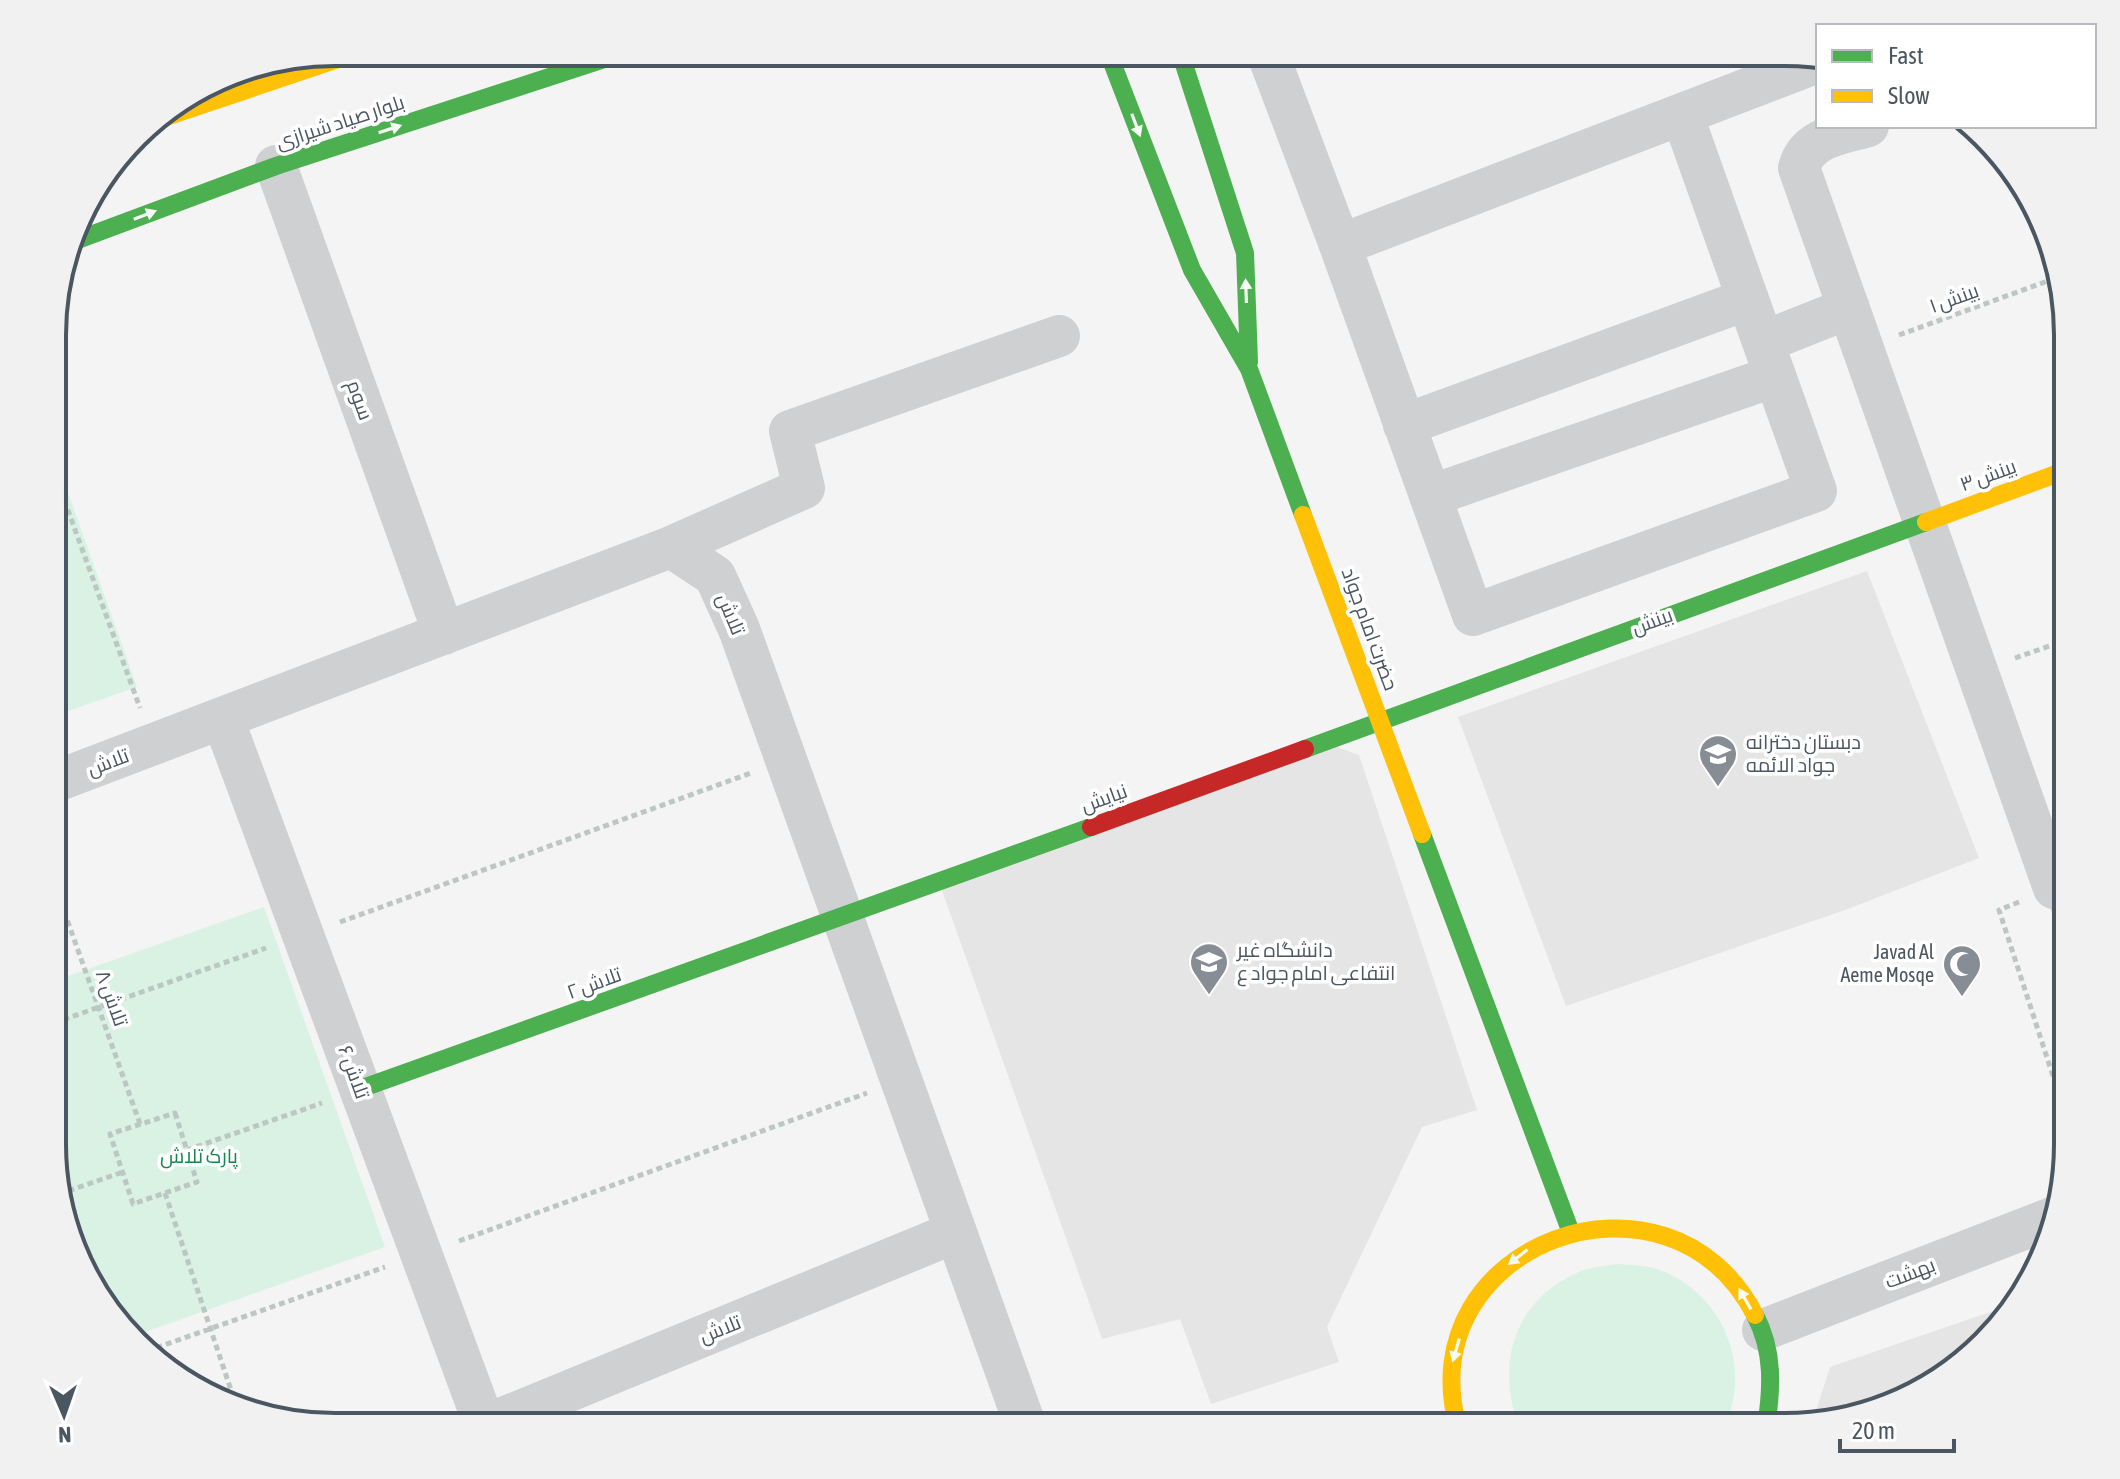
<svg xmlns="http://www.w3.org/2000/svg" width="2120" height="1479" font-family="'Asap Condensed',Cairo,sans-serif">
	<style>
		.education { fill: #e6e5e6 }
		.green { fill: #d9f2e3 }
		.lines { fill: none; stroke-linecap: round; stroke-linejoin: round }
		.path { stroke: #bcc7c4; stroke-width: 5; stroke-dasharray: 6 4; stroke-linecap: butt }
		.lane { stroke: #ced0d2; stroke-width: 22 }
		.street { stroke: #ced0d2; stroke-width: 42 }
		.fast { stroke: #4caf50; stroke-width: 18 }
		.slow { stroke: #ffc107; stroke-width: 18 }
		.jam { stroke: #c62828; stroke-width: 18 }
		.oneway { fill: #f6fbf6 }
		.labels { text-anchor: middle; stroke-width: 7; stroke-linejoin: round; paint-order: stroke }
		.street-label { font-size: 20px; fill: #4a5661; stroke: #fff }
		.poi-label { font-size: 20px; fill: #4a5661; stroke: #fff; text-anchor: start }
		.park-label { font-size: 20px; fill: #17864f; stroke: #fff }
		.rim { fill: none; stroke: #4a5661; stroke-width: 4 }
	</style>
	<rect width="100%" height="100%" fill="#f4f4f4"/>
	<!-- education -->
	<path class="education" d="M1867,571L1979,858L1845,910L1566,1006L1458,717Z
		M1334,746L1359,755L1477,1110L1422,1127L1327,1327L1339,1362L1211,1404L1180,1319L1102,1339L939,882Z
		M2016,1303L2010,1316L1910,1398L1813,1420L1830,1367Z"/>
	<!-- green -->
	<path class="green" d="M54,453L137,687L54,716Z
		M264,907L385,1247L134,1336L90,1286L54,1180V981Z
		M1617,1264C1629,1265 1643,1265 1654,1268C1721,1289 1754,1365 1724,1427H1519C1495,1363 1514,1299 1581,1271C1592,1267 1606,1266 1617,1264Z"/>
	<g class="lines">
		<!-- path -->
		<path class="path" d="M1899,335L2056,278
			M54,472L140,708
			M54,505L65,502
			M2015,658L2067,640
			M54,883L140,1124
			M2019,902L1999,910L2067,1119
			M340,922L751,773
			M54,1023L266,948
			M175,1113L197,1182L133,1204L110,1134Z
			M187,1150L322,1103
			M165,1193L237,1408
			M59,1194L123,1172
			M459,1241L867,1093
			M147,1351L385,1267"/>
		<!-- lane -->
		<path class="lane" d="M2054,888L2067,920"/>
		<!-- street -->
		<path class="street" d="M1267,52L1340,245L1818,62
			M1868,126C1841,134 1807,137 1799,168L2054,888L2067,883
			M276,166L444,634
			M1340,245L1473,615L1816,491L1682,114
			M1763,342L1849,308
			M1404,425L1748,299
			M1430,496L1775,376
			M671,547L804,488L790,431L1059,336
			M223,719L485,1426
			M54,782L671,547L715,576L739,629L1026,1427
			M1763,1330L2057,1216
			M484,1426L956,1232"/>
		<!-- fast -->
		<path class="fast" d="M1108,52L1192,270L1249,369L1303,515
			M1180,52L1245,253L1249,362
			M72,242L276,166L626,52
			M1305,749L1926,522
			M1422,834L1570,1230
			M360,1089L1091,827
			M1755,1315C1774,1351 1772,1388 1766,1427"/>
		<!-- slow -->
		<path class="slow" d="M148,123L359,52
			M1303,515L1422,834
			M1926,522L2067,470
			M1458,1427C1407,1243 1669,1148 1755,1315"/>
		<!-- jam -->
		<path class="jam" d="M1091,827L1305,749"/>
	</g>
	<!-- one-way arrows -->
	<defs><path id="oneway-solid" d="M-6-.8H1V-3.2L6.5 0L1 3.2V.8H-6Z" transform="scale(2)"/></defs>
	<g class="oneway">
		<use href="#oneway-solid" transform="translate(1136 125) rotate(69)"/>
		<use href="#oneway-solid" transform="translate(390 129) rotate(-18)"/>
		<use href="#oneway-solid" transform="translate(145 215) rotate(-21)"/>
		<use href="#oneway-solid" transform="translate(1246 291) rotate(-92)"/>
		<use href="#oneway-solid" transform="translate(1518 1257) rotate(142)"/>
		<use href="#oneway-solid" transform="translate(1745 1299) rotate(-120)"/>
		<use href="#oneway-solid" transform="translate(1456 1350) rotate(106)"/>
	</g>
	<!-- icons -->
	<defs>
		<g id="school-pin" transform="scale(2)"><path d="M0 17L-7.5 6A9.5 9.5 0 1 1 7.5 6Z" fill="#868d94" stroke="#fff"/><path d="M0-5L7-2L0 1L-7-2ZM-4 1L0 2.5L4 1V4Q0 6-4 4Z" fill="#fff"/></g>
		<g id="university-pin" transform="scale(2)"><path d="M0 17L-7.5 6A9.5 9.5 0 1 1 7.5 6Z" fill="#868d94" stroke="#fff"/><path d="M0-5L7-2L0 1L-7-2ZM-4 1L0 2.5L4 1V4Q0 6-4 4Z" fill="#fff"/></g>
		<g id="mosque-pin" transform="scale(2)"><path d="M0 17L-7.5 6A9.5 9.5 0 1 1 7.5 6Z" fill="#868d94" stroke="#fff"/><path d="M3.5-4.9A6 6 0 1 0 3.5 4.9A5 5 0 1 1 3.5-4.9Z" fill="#fff"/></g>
	</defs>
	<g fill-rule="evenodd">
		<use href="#school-pin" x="1718" y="754"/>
		<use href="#university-pin" x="1209" y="962"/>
		<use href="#mosque-pin" x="1962" y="964"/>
	</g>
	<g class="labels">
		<!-- street labels -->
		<g class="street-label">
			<text transform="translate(340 122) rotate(-18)" y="7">بلوار صیاد شیرازی</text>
			<text transform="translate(1954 298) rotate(-20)" y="7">بینش ۱</text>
			<text transform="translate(360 400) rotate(70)" y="7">سوم</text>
			<text transform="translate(1988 475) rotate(-20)" y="7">بینش ۳</text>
			<text transform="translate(731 614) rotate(67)" y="7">تلاش</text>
			<text transform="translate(1652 621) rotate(-20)" y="7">بینش</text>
			<text transform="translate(1370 629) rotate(70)" y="7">حضرت امام جواد</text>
			<text transform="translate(108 762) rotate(-21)" y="7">تلاش</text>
			<text transform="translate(1104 798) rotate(-20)" y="7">نیایش</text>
			<text transform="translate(594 983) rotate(-20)" y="7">تلاش ۲</text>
			<text transform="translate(112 998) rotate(70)" y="7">تلاش ۸</text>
			<text transform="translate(354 1072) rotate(70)" y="7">تلاش ۶</text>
			<text transform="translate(1910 1273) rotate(-21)" y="7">بهشت</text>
			<text transform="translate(720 1329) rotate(-22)" y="7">تلاش</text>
		</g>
		<!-- poi labels -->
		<g class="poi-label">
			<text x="1746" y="749">دبستان دخترانه<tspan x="1746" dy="23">جواد الائمه</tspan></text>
			<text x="1237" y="957">دانشگاه غیر<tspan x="1237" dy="23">انتفاعی امام جواد ع</tspan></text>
			<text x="1934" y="959" text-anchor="end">Javad Al<tspan x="1934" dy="23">Aeme Mosqe</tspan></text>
		</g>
		<!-- park labels -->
		<g class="park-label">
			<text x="199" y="1163">پارک تلاش</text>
		</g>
	</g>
	<!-- crop -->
	<path d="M0 0H2120V1479H0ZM335 66H1785A269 269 0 0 1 2054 335V1144A269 269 0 0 1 1785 1413H335A269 269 0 0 1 66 1144V335A269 269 0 0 1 335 66Z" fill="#f1f1f2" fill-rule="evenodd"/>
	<path class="rim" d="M335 66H1785A269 269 0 0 1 2054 335V1144A269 269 0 0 1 1785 1413H335A269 269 0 0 1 66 1144V335A269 269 0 0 1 335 66Z"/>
	<!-- legend -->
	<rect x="1816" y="24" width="280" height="104" fill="#ffffff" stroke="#b7bbc0" stroke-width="2"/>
	<rect x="1832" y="50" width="40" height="12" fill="#4caf50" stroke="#b7bbc0" stroke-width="2"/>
	<text x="1888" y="64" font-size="24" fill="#4a5661">Fast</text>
	<rect x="1832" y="90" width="40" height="12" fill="#ffc107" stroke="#b7bbc0" stroke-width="2"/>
	<text x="1888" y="104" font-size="24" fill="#4a5661">Slow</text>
	<!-- north arrow -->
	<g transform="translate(64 1415) rotate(178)" stroke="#ffffff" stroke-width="6" paint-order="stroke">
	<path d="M0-6L14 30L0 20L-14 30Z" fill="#4a5661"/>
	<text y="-12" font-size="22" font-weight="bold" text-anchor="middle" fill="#4a5661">N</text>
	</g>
	<!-- scale -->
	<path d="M1840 1439v12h114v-12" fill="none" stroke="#4a5661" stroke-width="4"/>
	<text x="1852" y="1439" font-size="24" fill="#4a5661" stroke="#ffffff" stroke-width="6" paint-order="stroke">20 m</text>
</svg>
